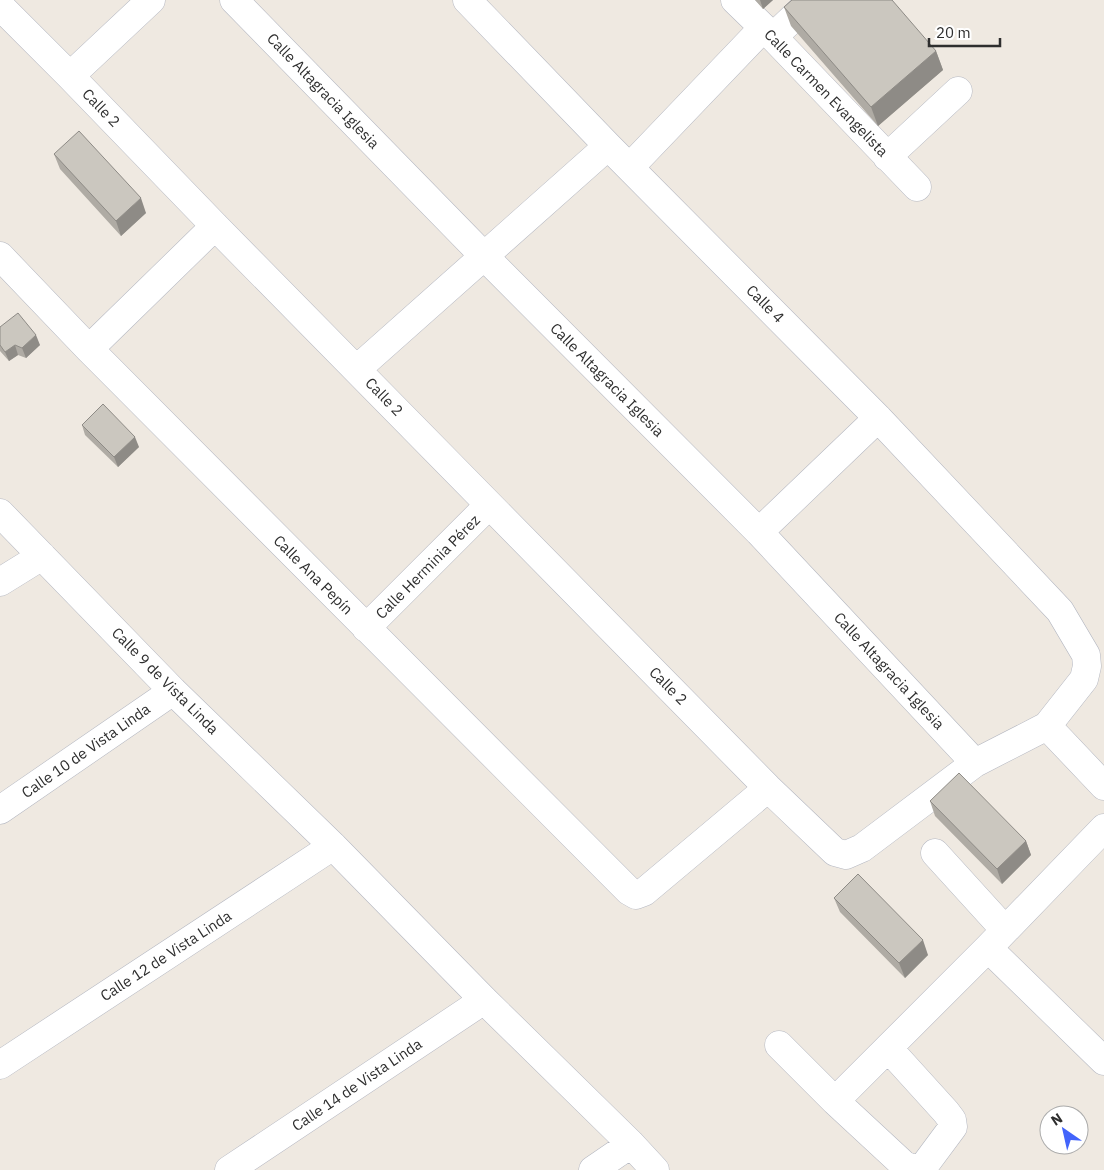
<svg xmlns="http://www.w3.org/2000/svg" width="1104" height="1170" font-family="'IBM Plex Sans',sans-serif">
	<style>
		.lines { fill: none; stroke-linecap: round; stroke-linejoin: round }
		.minor-casing { stroke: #b4b7c1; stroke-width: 29 }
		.minor { stroke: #fff; stroke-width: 28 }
		.wall { fill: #afaba4 }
		.shaded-wall { fill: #8e8b86 }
		.building { fill: #cbc7bf; stroke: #8e8b86 }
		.labels { text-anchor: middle; stroke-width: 4; stroke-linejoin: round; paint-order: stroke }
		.street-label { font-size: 15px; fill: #2e2e2e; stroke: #fff }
	</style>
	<rect width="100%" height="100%" fill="#efe9e1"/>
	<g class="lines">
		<!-- minor casing -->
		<g class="minor-casing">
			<path id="minor" d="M234,0L483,255L759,532L975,763
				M735,0L773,37L917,187
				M0,6L70,76L215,226L768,788L835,852L846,855L862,848L975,763L1047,726L1084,679L1087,666L1086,655L1060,611L878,418L608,146L467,0
				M773,37L812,0
				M70,76L151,0
				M887,157L958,91
				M630,167L763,28
				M0,256L89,349L629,891L636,895L644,892L768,788
				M89,349L215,226
				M357,369L608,146
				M0,513L173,691L333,846L484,1000L631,1144L655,1170
				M759,532L878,418
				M0,582L42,556
				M366,628L489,505
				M1047,726L1104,786
				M0,810L173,691
				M935,853L1005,930
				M988,948L1104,1061
				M779,1045L835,1101L904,1165L914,1169L924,1166L953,1127L952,1120L946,1112L888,1048
				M0,1065L333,846
				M835,1101L988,948L1104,828
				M229,1170L484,1000
				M593,1170L631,1144"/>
		</g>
		<!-- minor -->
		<use href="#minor" class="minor"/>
	</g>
	<!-- wall -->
	<path class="wall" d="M755,0H773L763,9Z
		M784,7L936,51L943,70L878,126L791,26Z
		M54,154L146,213L121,236L60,169Z
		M0,327L40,345L26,358L18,355L9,361L0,351Z
		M82,425L139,447L118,467L85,435Z
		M930,801L1026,841L1031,855L1002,884L935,816Z
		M834,898L928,955L905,978L840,912Z"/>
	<!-- shaded-wall -->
	<path class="shaded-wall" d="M760,0H773L763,9Z
		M936,51L943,70L878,126L871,107Z
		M141,198L146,213L121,236L116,221Z
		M36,335L40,345L26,358L22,348Z
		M15,345L18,355L9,361L5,352Z
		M135,437L139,447L118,467L114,457Z
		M1026,841L1031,855L1002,884L997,869Z
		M923,940L928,955L905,978L899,963Z"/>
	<!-- building -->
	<path class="building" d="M792,0H892L936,51L871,107L784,7Z
		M79,131L141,198L116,221L54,154Z
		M18,313L36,335L22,348L15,345L5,352L0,345V327Z
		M103,404L135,437L114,457L82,425Z
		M959,773L1026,841L997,869L930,801Z
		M858,874L923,940L899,963L834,898Z"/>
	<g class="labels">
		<!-- street labels -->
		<g class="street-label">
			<text transform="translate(323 91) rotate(46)" y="5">Calle Altagracia Iglesia</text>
			<text transform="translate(826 93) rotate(46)" y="5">Calle Carmen Evangelista</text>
			<text transform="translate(101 108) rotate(46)" y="5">Calle 2</text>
			<text transform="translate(765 304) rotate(45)" y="5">Calle 4</text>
			<text transform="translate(607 380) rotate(45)" y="5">Calle Altagracia Iglesia</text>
			<text transform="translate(384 397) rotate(46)" y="5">Calle 2</text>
			<text transform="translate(428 567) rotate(-45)" y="5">Calle Herminia Pérez</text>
			<text transform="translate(313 575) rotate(45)" y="5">Calle Ana Pepín</text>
			<text transform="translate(889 671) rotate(47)" y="5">Calle Altagracia Iglesia</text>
			<text transform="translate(165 681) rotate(45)" y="5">Calle 9 de Vista Linda</text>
			<text transform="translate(668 686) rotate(45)" y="5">Calle 2</text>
			<text transform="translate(86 751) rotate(-35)" y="5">Calle 10 de Vista Linda</text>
			<text transform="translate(166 956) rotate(-33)" y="5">Calle 12 de Vista Linda</text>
			<text transform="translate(357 1085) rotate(-34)" y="5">Calle 14 de Vista Linda</text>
		</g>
	</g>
	<!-- north arrow -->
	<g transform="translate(1064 1130) rotate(326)"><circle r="24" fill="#ffffff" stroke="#ababab"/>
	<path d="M0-4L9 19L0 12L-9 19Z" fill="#4264fb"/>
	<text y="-8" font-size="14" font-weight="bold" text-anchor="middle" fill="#2e2e2e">N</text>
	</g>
	<!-- scale -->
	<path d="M929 38v8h71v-8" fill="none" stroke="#2e2e2e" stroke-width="2.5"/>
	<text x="936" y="38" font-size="15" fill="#2e2e2e" stroke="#ffffff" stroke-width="4" paint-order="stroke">20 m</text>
</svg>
